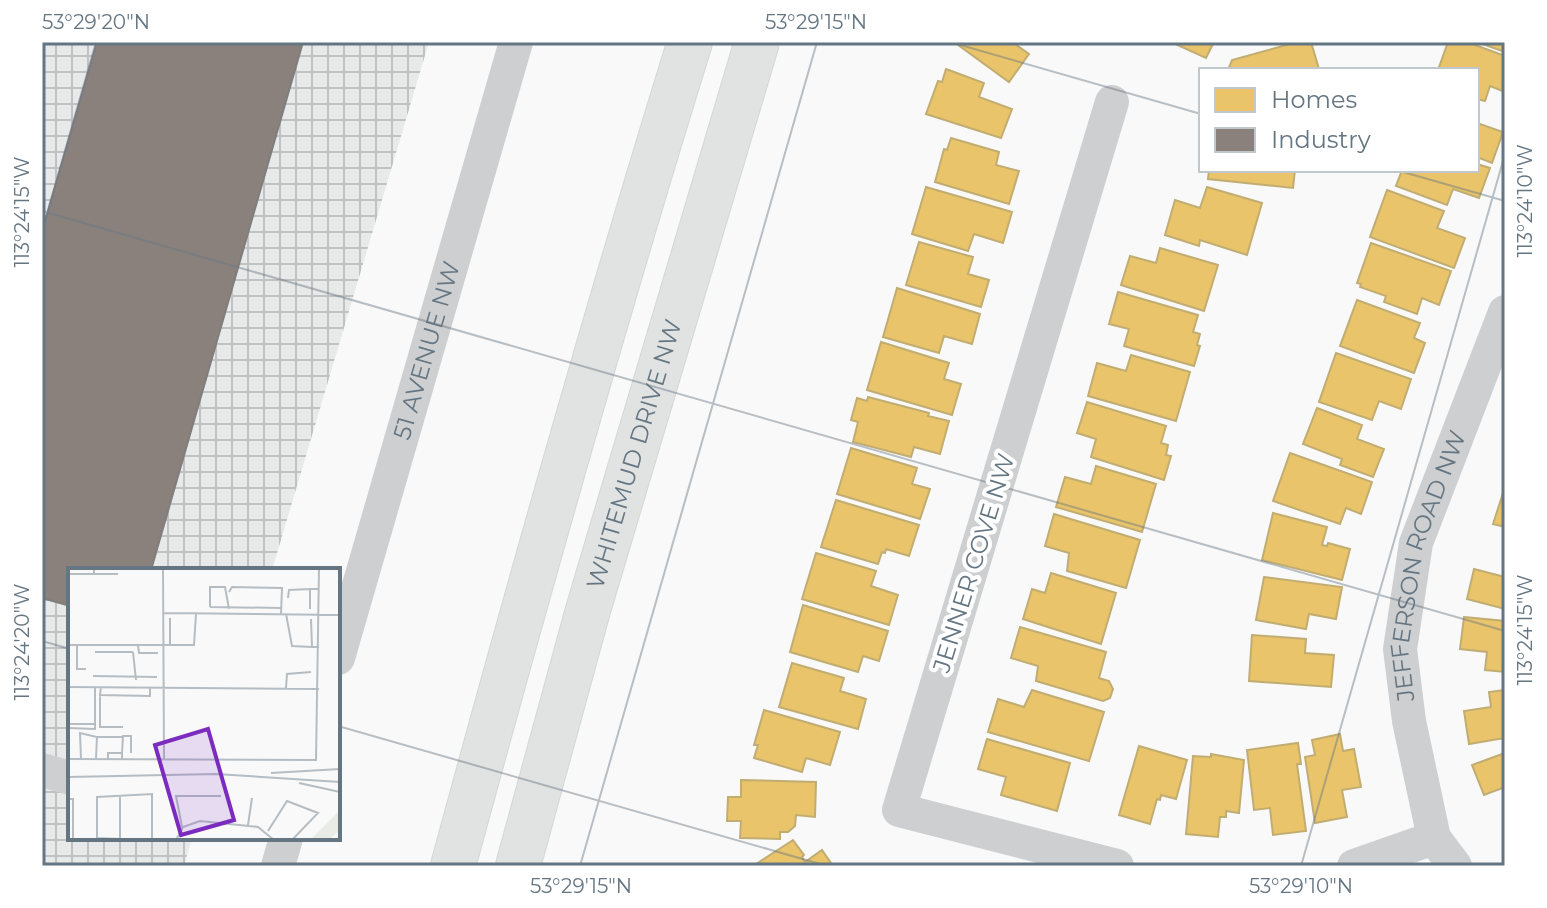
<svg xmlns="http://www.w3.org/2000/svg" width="1547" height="908" font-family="Montserrat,sans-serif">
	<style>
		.industrial { fill: url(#industrial-grid) }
		.homes { fill: #e9c46a; stroke: #c1ad72; stroke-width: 2 }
		.industry { fill: #8a817c; stroke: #7f7e7e; stroke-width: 2 }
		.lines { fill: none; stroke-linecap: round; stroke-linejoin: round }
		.highway-casing { stroke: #d5d6d6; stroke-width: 46 }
		.minor { stroke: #cecfd0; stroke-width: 34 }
		.highway { stroke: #e1e2e2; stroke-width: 44 }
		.ticks { fill: none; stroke: #657683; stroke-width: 2; stroke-opacity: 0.45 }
		.labels { text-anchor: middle; stroke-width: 8; stroke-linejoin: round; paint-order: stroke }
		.street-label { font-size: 24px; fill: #657683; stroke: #fff }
		.inset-road { fill: none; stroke: #b5bdc3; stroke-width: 2 }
		.view { fill: #7b2cbf; fill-opacity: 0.15; stroke: #7b2cbf; stroke-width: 4 }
		.inset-edge { fill: none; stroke: #657683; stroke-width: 4 }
		.neatline { fill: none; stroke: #657683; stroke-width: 3 }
		.ticks-label { font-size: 20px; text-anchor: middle; fill: #657683 }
	</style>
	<defs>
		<pattern id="industrial-grid" width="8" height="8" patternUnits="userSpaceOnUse" patternTransform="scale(2)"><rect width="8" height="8" fill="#e8e9e9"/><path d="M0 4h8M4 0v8" fill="none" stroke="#c0c1c2"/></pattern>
	</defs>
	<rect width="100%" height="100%" fill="#f9f9f9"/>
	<!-- industrial -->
	<path class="industrial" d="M42,42H429L272,570H70V838H192L184,866H42Z"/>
	<!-- homes -->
	<path class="homes" d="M954,42H1012L1029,54L1009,82Z
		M1171,42H1214L1206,58Z
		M1297,42H1311L1319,69L1228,70L1232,60Z
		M1448,42H1467L1505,56V92L1490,86L1485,101L1477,99V70H1438Z
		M1477,42H1505V52Z
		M946,69L984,83L979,97L1012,109L1001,138L926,114L938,81L942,82Z
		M1477,123L1503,132L1492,163L1477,157Z
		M951,138L999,152L996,165L1019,171L1009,204L935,182L944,149L947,150Z
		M1477,164L1490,168L1479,198L1453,189L1447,205L1396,186L1402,170H1477Z
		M1209,170H1295L1293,188L1208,179Z
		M926,187L1012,212L1003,243L974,234L968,251L912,234Z
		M1207,187L1262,203L1247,255L1200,240L1199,246L1165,235L1175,200L1200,208Z
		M1387,190L1444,211L1437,228L1465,238L1454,268L1370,237Z
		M919,242L973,257L968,274L989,280L981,307L906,285Z
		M1371,243L1451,271L1439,305L1422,298L1417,314L1384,302L1386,296L1360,287L1361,284L1357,283Z
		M1160,248L1218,265L1204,311L1121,285L1130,256L1156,263Z
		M897,288L980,314L972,344L944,336L939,353L883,337Z
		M1118,292L1198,315L1193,332L1200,334L1197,345L1200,346L1194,366L1124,346L1129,329L1109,324Z
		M1357,300L1420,323L1414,338L1425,343L1414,373L1340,346Z
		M881,342L949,363L944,379L961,384L952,415L867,390Z
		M1336,353L1411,379L1401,409L1379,401L1372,420L1319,402Z
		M1131,355L1190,372L1176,421L1088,396L1097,363L1126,371Z
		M868,397L929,413L928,416L949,421L940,454L914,447L911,457L853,442L858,422L851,420L857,398L867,401Z
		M1087,402L1166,426L1161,443L1168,445L1166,455L1171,456L1164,480L1091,457L1096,439L1077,433Z
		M1317,408L1362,425L1357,439L1384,449L1373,477L1340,465L1342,459L1303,444Z
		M851,448L917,468L912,484L930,489L920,519L837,494Z
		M1290,453L1372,482L1361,514L1346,508L1340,524L1273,501Z
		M1096,466L1156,484L1142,532L1056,507L1065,477L1091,484Z
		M1503,493L1505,494V527L1493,524Z
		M836,500L919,525L909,556L886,549L885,553L882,552L878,564L821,547Z
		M1273,513L1327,527L1322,545L1327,546L1328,543L1350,549L1342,580L1262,560Z
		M1054,514L1140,540L1126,588L1067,571L1069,553L1045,546Z
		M816,553L876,571L871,586L898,595L889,625L802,599Z
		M1474,569L1505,577V609L1467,599Z
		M1051,573L1116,593L1101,644L1023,619L1032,589L1045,593Z
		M1264,577L1342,587L1336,619L1309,614L1306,629L1256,620Z
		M803,605L888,631L879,661L863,656L858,672L790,652Z
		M1464,617L1505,621V672L1485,670L1487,652L1460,649Z
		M1020,627L1106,652L1099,678L1109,681L1113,689L1110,698L1103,701L1036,681L1038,666L1011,658Z
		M1252,635L1306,639L1305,653L1334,655L1331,687L1249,681Z
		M792,663L844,678L840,691L866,699L858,729L779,707Z
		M1032,690L1104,712L1089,761L988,732L998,699L1024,707Z
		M1505,690V738L1469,744L1464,711L1491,707L1489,692Z
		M764,710L840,732L830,765L806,758L802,772L754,758L758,745H754Z
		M1340,734L1343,751L1354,749L1361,787L1342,790L1347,817L1315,823L1305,757L1315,755L1312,740Z
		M987,739L1070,763L1057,811L1001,795L1006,777L978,769Z
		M1298,743L1301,764H1297L1306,831L1273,835L1270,808L1254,810L1247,750Z
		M1139,746L1187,760L1176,799L1161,795L1160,800L1157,799L1150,824L1119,815Z
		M1505,753V787L1484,795L1472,765Z
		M1211,754L1244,760L1239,813L1226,811V817H1220L1218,837L1186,834L1193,756L1211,757Z
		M741,780L816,782L815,817L796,815L795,826L788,832H780V839L740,838L741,821H727L728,797H741Z
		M793,840L804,855L802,857L805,862L822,850L833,866H753Z"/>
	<!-- industry -->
	<path class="industry" d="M97,42H303L151,570H70V606L42,598V232Z"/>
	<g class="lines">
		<!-- highway casing -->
		<g class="highway-casing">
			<g id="highway">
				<path d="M453,866C528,590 605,315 690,42"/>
				<path id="s3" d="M518,866L588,610L757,42"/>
			</g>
		</g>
		<!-- minor -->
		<g class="minor">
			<path d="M1112,102L899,810L1117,866"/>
			<path id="s1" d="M338,658L516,42"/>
			<path d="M42,770L70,778"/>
			<path d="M278,866L286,838"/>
			<path d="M1354,866L1434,838"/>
			<path id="s2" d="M1455,866L1434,838L1409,721L1400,649L1416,543L1505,312"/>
		</g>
		<!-- highway -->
		<use href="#highway" class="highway"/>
	</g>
	<!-- ticks -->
	<path class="ticks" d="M950,42L1201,114M1396,170L1505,201M42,211L1505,631M42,231L96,42M42,641L70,649M338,726L827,866M580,866L817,42M1301,866L1505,154"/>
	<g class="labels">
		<!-- street labels -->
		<g class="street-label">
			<text dy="8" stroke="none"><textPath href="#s1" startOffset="320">51 AVENUE NW</textPath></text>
			<text dy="8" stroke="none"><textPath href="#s3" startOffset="428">WHITEMUD DRIVE NW</textPath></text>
			<text transform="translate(974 563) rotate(-73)" y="8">JENNER COVE NW</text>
			<text dy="8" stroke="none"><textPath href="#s2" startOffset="314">JEFFERSON ROAD NW</textPath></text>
		</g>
	</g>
	<!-- overview -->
	<g transform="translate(68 568)">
		<rect width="272" height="272" fill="#f9f9f9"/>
		<path d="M272,242V262L261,272H242Z" fill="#e8ebe6"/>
		<path class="inset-road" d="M95,0L96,192M26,2V6H50M0,6H26M161,24L164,19L214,20L213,46M220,30L221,22L242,21M142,39L213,40M142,39V19H157L161,41M242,41V21H251M96,45L272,47M218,46L224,78L244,79M102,50V78M243,51L244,79H251M0,77H126L128,46M9,77V101H18M70,77L71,85H90M27,84H65M65,84L68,112M25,108L89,109M0,119L251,121M33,119L32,127L82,128V120M218,120L219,106L243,104M32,127V159H55M0,156H28M0,160L27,161V119M29,169H54M54,185L55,168H63V185M0,191L248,192L251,0M13,191L12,165L29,169L28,190M40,192V185H54V192M203,205L272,201M0,209L148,206L272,214M231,215L272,224M52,227V270M0,231H5V272M180,257L184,230M114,259L108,228H153M200,263L219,233L250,245L224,272M52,271L29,270V229L84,226V272M108,272L115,259L132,253L190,259L206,272"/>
		<path class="view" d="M140,161L166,252L113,267L87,177Z"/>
		<rect width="272" height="272" class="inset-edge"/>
	</g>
	<!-- border -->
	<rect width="1547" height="908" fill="none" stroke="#ffffff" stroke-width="88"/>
	<!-- legend -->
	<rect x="1199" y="68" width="280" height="104" fill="#ffffff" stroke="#c1c8cd" stroke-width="2"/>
	<rect x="1215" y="88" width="40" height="24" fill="#e9c46a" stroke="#c1c8cd" stroke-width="2"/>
	<text x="1271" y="108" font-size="24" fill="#657683">Homes</text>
	<rect x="1215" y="128" width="40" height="24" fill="#8a817c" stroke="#c1c8cd" stroke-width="2"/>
	<text x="1271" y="148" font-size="24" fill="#657683">Industry</text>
	<rect x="44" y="44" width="1459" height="820" class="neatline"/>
	<g class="ticks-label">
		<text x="96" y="29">53°29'20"N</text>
		<text x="816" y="29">53°29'15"N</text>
		<text transform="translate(1525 201) rotate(-90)" y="7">113°24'10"W</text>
		<text transform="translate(22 212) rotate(-90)" y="7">113°24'15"W</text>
		<text transform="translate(1525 630) rotate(-90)" y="7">113°24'15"W</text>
		<text transform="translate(22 642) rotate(-90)" y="7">113°24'20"W</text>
		<text x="581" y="893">53°29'15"N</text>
		<text x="1301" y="893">53°29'10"N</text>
	</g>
</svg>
